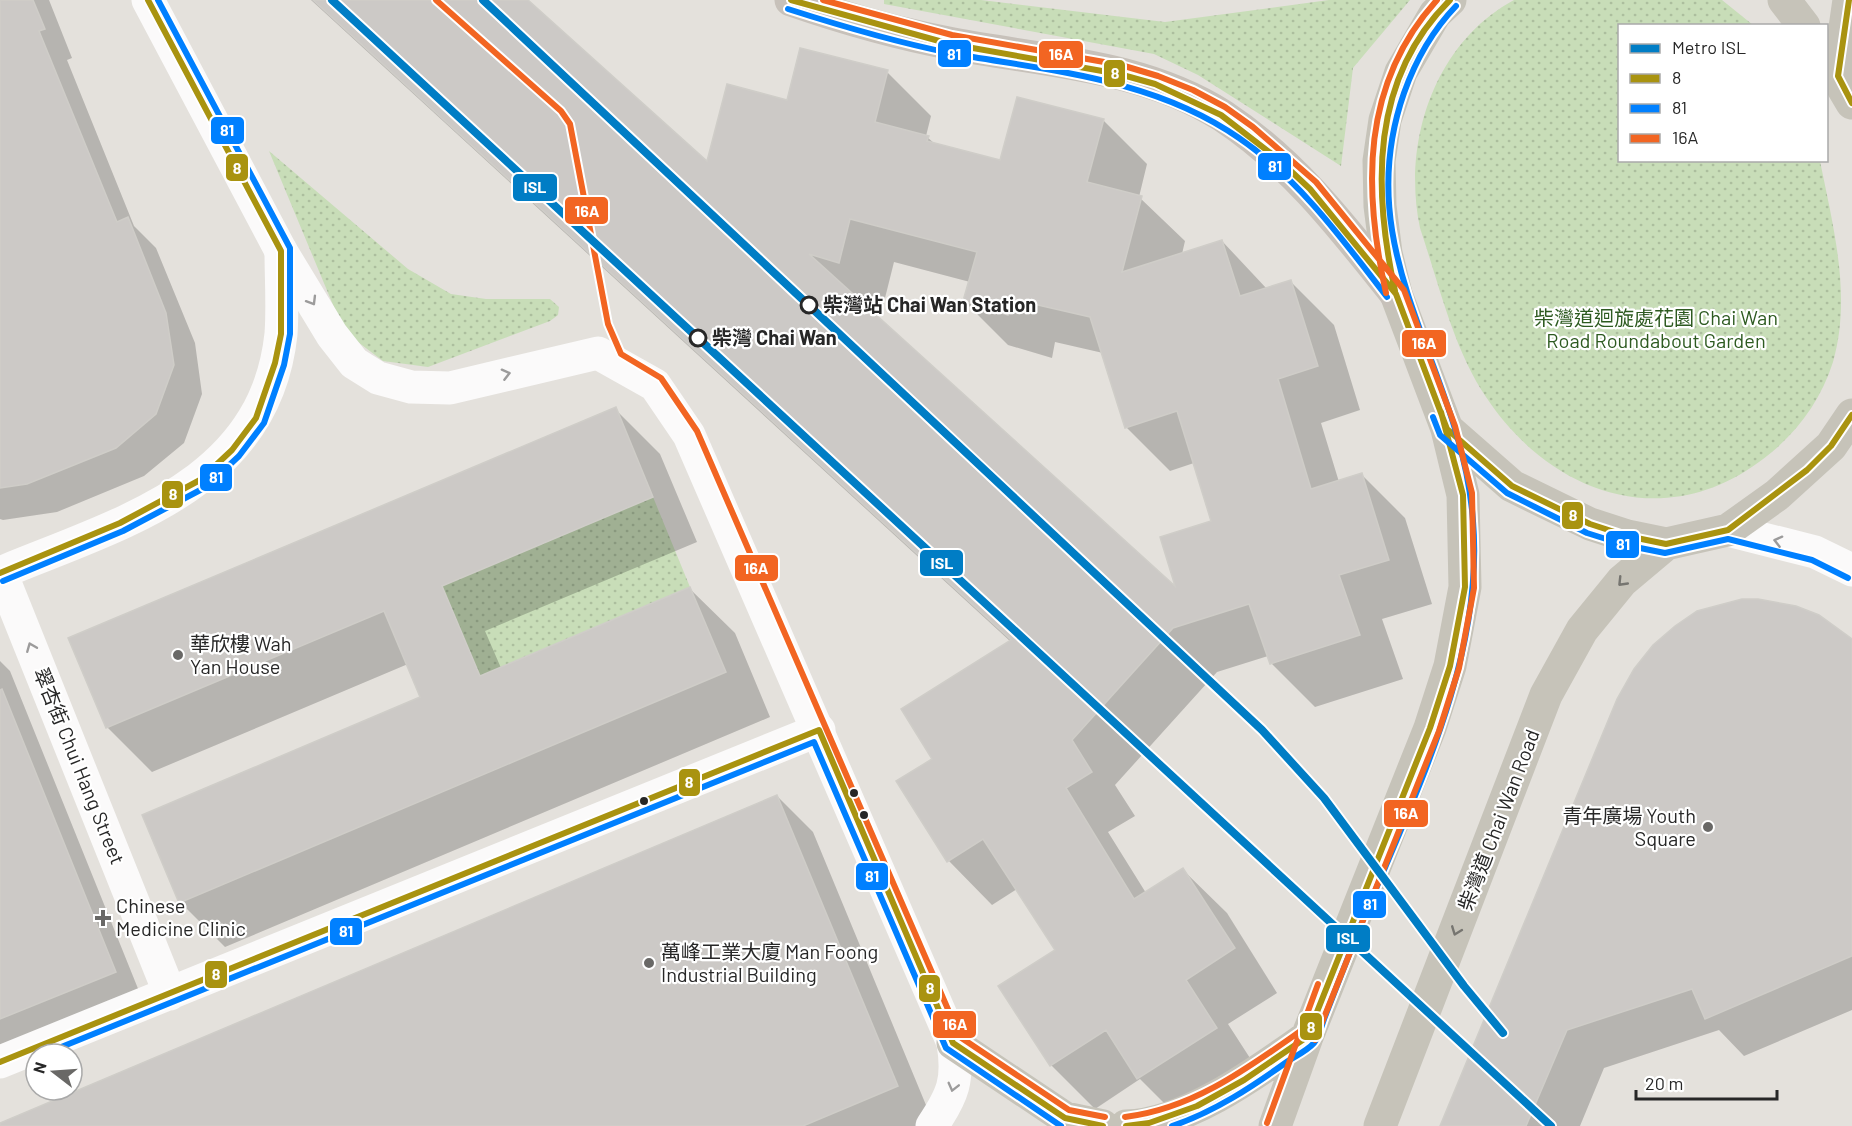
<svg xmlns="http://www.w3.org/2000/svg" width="1852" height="1126" font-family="Barlow,'Noto Sans TC',sans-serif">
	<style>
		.grass { fill: url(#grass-dots) }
		.shadow { fill: #0003; fill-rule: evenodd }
		.building { fill: #ccc9c6; stroke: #cfcdc8; stroke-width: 1.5; fill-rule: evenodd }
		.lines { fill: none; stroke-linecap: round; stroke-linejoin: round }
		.minor { stroke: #fbfafa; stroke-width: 33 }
		.tertiary { stroke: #fbfafa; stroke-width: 33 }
		.primary { stroke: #c6c3b9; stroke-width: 33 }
		.trunk { stroke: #c7c1ba; stroke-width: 33 }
		.bus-1-casing { stroke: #fff; stroke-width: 10 }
		.bus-2-casing { stroke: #fff; stroke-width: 10 }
		.bus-3-casing { stroke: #fff; stroke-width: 10 }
		.bus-1 { stroke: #a99310; stroke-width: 6 }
		.bus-2 { stroke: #0080ff; stroke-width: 6 }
		.bus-3 { stroke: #f26522; stroke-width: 6 }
		.metro-1-casing { stroke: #fff; stroke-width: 12 }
		.metro-1 { stroke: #007dc5; stroke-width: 8 }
		.oneway { stroke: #9c9b9b }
		.oneway2 { stroke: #767570 }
		.stop-dot { fill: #fff; stroke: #272727; stroke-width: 3 }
		.poi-dot { fill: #696866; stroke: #fff; stroke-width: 2 }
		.bus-dot { fill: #272727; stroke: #fff; stroke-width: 2 }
		.labels { text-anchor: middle; stroke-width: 4.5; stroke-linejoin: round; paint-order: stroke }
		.stop-label { font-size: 20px; font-weight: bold; fill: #272727; stroke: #fff; text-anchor: start }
		.park-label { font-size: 20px; fill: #2d5a20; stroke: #fff }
		.poi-label { font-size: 20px; fill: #272727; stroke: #fff; text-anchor: start }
		.street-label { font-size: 20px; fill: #272727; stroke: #fff }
		.line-badge { stroke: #fff; stroke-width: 2 }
		.badge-label { font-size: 16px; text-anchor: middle; font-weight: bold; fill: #fff }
	</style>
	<defs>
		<pattern id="grass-dots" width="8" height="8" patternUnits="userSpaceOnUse" patternTransform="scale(1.5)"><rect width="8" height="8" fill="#c8ddb8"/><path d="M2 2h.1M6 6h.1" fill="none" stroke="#acbe9e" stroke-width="1.8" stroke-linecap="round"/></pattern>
	</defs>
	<rect width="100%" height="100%" fill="#e4e1dc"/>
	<!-- grass -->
	<path class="grass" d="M884,0H981L1165,22L1329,0H1410L1353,68L1341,166L1198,75L1154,54L884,4Z
		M1514,0H1722L1753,25L1620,26V160L1820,161C1833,226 1852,296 1833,362C1820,403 1794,437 1759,462C1661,534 1549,492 1486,397C1453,348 1439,284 1420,228C1402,143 1434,43 1514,0Z
		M269,151L408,269L451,294L486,299H550L559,307L558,315L550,321L428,367L383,361L350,336L336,312Z
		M653,497L690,587L480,676L442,586Z"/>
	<!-- shadow -->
	<path class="shadow" d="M0,0H49L72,58L67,60L134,226L156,248L195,343L202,394L184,443L144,476L57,512L3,520L0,519Z
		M311,0H526L708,164L788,102L887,72L931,116L926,136L936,145L1001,161L1103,120L1147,164L1139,197L1185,241L1182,254L1222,241L1267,289L1290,281L1334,325L1360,410L1321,423L1339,482L1362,475L1405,518L1432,604L1382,619L1403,679L1315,707L1271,663L1268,656L1217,672L1115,785L1135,816L1108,832L1146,893L1183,870L1227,913L1277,993L1228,1024L1259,1072L1182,1121L1140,1079L1095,1109L1051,1065L1057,950L1017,889L992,905L949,861L898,782L934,759L1011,642ZM894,262L970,282L964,301L1008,345L1052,358L1055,342L1103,353L1126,427L1170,471L1194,463L1212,522L1178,591L855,298L883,306Z
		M615,409L660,454L697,542L485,631L501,668L690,589L735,633L770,717L225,947L180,902L422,698L408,664L152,772L107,727Z
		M1852,642V1010L1744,1056L1719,1030L1604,1068L1580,1126H1442Z
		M0,661L10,671L143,1001L0,1059Z
		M777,796L813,832L933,1122L924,1126H0Z"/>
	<!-- building -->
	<path class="building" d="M0,0H33L45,29L39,31L117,222L128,217L166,313L174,365L156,414L116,448L27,484L0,488Z
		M313,0H528L707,161L727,84L787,100L800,48L888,70L875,122L929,136L927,141L1000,160L1017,97L1104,119L1087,182L1142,196L1122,272L1222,240L1240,296L1291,280L1318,366L1278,379L1311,489L1362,473L1389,560L1339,575L1360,635L1270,664L1249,604L1173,628L1072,740L1092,772L1066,788L1134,899L1183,868L1235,948L1186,980L1217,1028L1137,1079L1106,1030L1050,1066L998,986L1055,950L983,839L947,862L896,781L932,759L901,709L1011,640ZM850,219L977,252L963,301L1008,315L1012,299L1090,317L1125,428L1177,411L1211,521L1160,537L1175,586L809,254L839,263Z
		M616,407L653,497L442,586L480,676L690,587L726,672L179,903L142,815L420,697L384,611L106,728L68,638Z
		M1742,599H1758L1796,606L1819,615L1852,639V956L1705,1019L1692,989L1567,1030L1526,1126H1440L1617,699L1634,669L1653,645L1675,626L1697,611Z
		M2,689L116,972L0,1019V690Z
		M777,795L898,1086L803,1126H0V1123Z"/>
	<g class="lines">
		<!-- minor -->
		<path class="minor" d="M0,573C120,523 265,486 281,334C283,307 281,278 281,251
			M1,573L170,994
			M0,1062L819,730
			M932,1126C953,1095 959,1080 953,1043"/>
		<!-- tertiary -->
		<path class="tertiary" d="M148,0L281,251L332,335L354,363L378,378L411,387L450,388L598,353L655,385L689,435L953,1043
			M1728,530L1815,552L1852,570"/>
		<!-- primary -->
		<path class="primary" d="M1784,0L1804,26
			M1826,59L1852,103
			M1838,76L1849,0
			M1447,429L1512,486L1590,524L1627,536L1666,544L1728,530L1777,495L1831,446L1852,415
			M953,1043L1065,1118L1103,1126
			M1126,1126C1186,1125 1259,1071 1307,1037
			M1275,1126L1307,1037L1430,728L1450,666L1465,587L1463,495L1447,429L1396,294L1386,253L1380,206L1379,161L1385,120L1401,72L1435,14L1450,0
			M1380,1126L1546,695L1582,630L1622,581L1666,544"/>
		<!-- trunk -->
		<path class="trunk" d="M791,0C843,18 899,34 953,44C1043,61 1144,65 1223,116C1294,163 1344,229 1396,294"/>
		<!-- bus-1 casing -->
		<g class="bus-1-casing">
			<path id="bus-1" d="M791,0L950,44L1119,74L1155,84L1221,115L1277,158L1310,189L1396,294L1447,429L1512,486L1590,524L1627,536L1666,544L1728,530L1807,470L1831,446L1852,415
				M1849,0L1838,76L1852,103
				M1395,291C1373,189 1370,79 1450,0
				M0,573L120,523L200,480L232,450L256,418L275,363L281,334V251L148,0
				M0,1062L819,730L953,1043L1065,1118L1103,1126
				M1126,1126L1149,1123L1197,1106L1244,1080L1307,1037L1430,728L1450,666L1465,587L1463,495L1441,412"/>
		</g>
		<!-- bus-2 casing -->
		<g class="bus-2-casing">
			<path id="bus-2" d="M788,9C841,26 895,42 950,53C1049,71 1153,78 1239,138C1299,179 1343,240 1387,297
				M1433,417L1440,435L1507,493L1587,533L1625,545L1665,553L1728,539L1812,560L1848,578
				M3,581L123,531L206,487L239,456L264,423L284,365L290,334V248L158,0
				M44,1054L814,742L946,1048L1061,1126
				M1172,1126C1214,1112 1252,1087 1288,1061C1296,1056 1308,1050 1314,1043C1320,1036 1322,1023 1326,1014C1336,988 1346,963 1356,937C1408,807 1485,664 1473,521C1462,366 1347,256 1404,93C1415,62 1433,30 1456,6"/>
		</g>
		<!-- bus-3 casing -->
		<g class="bus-3-casing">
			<path id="bus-3" d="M436,0L561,111L570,124L608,324L621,354L661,378L697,431L960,1037L1069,1110L1105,1117
				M823,0L952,35L1121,65L1158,76L1193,90L1225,107L1253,127L1316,182L1404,290L1455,426L1472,493L1474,588L1459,668L1439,731L1315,1040
				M1386,293C1363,189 1361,84 1437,0
				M1125,1117C1193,1109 1248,1068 1302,1030
				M1267,1123L1318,984"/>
		</g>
		<!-- bus-1 -->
		<use href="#bus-1" class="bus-1"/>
		<!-- bus-2 -->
		<use href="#bus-2" class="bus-2"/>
		<!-- bus-3 -->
		<use href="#bus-3" class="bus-3"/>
		<!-- metro-1 casing -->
		<g class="metro-1-casing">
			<path id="metro-1" d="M332,0L1551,1126
				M483,0L1262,730L1324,798L1464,986L1503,1033"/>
		</g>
		<!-- metro-1 -->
		<use href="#metro-1" class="metro-1"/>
	</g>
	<!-- one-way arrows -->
	<defs><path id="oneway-chevron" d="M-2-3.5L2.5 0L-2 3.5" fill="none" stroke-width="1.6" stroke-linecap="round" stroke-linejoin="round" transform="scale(1.5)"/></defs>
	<g class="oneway">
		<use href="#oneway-chevron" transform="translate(312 301) rotate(59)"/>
		<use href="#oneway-chevron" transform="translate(506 374) rotate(-14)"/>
		<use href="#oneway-chevron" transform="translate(1778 541) rotate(-166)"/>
		<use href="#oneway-chevron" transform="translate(31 647) rotate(-112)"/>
		<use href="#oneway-chevron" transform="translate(953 1087) rotate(104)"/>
	</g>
	<g class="oneway2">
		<use href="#oneway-chevron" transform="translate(1622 582) rotate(134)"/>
		<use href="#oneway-chevron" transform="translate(1456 931) rotate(111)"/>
	</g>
	<!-- markers -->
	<g class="stop-dot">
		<circle cx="809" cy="305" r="8"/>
		<circle cx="698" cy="338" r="8"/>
	</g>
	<g class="poi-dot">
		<circle cx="178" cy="655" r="6"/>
		<circle cx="1708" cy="827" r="6"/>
		<path d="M100 909h6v6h6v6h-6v6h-6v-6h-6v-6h6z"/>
		<circle cx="649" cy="963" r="6"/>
	</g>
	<g class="bus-dot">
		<circle cx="854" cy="793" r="5"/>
		<circle cx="644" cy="801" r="5"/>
		<circle cx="864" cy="815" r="5"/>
	</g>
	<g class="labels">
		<!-- stop labels -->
		<g class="stop-label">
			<text x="823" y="312">柴灣站 Chai Wan Station</text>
			<text x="712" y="345">柴灣 Chai Wan</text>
		</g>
		<!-- park labels -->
		<g class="park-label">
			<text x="1656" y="325">柴灣道迴旋處花園 Chai Wan<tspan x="1656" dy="23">Road Roundabout Garden</tspan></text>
		</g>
		<!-- poi labels -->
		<g class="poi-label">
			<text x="190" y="651">華欣樓 Wah<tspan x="190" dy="23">Yan House</tspan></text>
			<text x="1696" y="823" text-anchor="end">青年廣場 Youth<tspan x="1696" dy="23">Square</tspan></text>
			<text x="116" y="913">Chinese<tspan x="116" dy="23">Medicine Clinic</tspan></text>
			<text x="661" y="959">萬峰工業大廈 Man Foong<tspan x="661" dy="23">Industrial Building</tspan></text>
		</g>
		<!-- street labels -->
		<g class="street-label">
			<text transform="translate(79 766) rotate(68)" y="7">翠杏街 Chui Hang Street</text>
			<text transform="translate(1499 820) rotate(-69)" y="7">柴灣道 Chai Wan Road</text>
		</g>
	</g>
	<g class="line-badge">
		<rect x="937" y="39" width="35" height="29" rx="6" fill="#0080ff"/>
		<rect x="1038" y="40" width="46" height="29" rx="6" fill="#f26522"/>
		<rect x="1103" y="59" width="23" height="29" rx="6" fill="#a99310"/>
		<rect x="210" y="116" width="35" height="29" rx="6" fill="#0080ff"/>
		<rect x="1257" y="152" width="35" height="29" rx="6" fill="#0080ff"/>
		<rect x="225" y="153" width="24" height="29" rx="6" fill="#a99310"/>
		<rect x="512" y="173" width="46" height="29" rx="6" fill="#007dc5"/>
		<rect x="564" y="196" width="45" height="29" rx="6" fill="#f26522"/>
		<rect x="1401" y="329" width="46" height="29" rx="6" fill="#f26522"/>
		<rect x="199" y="463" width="34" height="29" rx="6" fill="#0080ff"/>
		<rect x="161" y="480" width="23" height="29" rx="6" fill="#a99310"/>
		<rect x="1561" y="501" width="23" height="29" rx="6" fill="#a99310"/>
		<rect x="1605" y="530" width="35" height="29" rx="6" fill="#0080ff"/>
		<rect x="919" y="549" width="45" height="28" rx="6" fill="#007dc5"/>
		<rect x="734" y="554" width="45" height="28" rx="6" fill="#f26522"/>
		<rect x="678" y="768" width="23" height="29" rx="6" fill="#a99310"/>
		<rect x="1383" y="799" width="46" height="29" rx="6" fill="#f26522"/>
		<rect x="855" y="862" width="34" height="29" rx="6" fill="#0080ff"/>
		<rect x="1352" y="890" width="35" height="29" rx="6" fill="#0080ff"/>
		<rect x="329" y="917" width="34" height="29" rx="6" fill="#0080ff"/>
		<rect x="1325" y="924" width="46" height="29" rx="6" fill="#007dc5"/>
		<rect x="204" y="960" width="24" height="29" rx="6" fill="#a99310"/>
		<rect x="918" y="974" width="23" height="29" rx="6" fill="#a99310"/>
		<rect x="932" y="1010" width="45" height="29" rx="6" fill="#f26522"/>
		<rect x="1299" y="1012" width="24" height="29" rx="6" fill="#a99310"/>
	</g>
	<g class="badge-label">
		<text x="954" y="60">81</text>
		<text x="1061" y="60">16A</text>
		<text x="1115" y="79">8</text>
		<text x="227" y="136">81</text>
		<text x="1275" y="172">81</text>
		<text x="237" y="174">8</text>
		<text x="535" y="193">ISL</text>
		<text x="587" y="217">16A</text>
		<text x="1424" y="349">16A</text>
		<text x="216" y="483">81</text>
		<text x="173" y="500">8</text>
		<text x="1573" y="521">8</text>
		<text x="1623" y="550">81</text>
		<text x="942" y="569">ISL</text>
		<text x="756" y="574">16A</text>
		<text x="689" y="788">8</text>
		<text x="1406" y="819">16A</text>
		<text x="872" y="882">81</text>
		<text x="1370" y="910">81</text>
		<text x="346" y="937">81</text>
		<text x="1348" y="944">ISL</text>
		<text x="216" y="980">8</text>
		<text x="930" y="994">8</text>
		<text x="955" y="1030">16A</text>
		<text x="1311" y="1033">8</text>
	</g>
	<!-- legend -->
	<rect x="1618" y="24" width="210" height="138" fill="#ffffff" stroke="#a9a9a9" stroke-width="1.5"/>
	<rect x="1630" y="44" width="30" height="9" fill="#007dc5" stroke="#a9a9a9" stroke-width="1.5"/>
	<text x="1672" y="54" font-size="18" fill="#272727">Metro ISL</text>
	<rect x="1630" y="74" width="30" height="9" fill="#a99310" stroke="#a9a9a9" stroke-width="1.5"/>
	<text x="1672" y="84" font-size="18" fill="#272727">8</text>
	<rect x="1630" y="104" width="30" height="9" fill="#0080ff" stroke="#a9a9a9" stroke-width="1.5"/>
	<text x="1672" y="114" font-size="18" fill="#272727">81</text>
	<rect x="1630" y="134" width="30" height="9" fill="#f26522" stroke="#a9a9a9" stroke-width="1.5"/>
	<text x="1672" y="144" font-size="18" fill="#272727">16A</text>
	<!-- north arrow -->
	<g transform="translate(54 1072) rotate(287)"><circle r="28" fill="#ffffff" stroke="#a9a9a9" stroke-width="1.5"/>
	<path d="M0-4.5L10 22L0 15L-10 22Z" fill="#696866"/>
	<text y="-9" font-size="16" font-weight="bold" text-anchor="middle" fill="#272727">N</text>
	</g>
	<!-- scale -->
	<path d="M1636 1090v9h141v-9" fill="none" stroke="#272727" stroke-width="3"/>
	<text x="1645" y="1090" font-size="18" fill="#272727" stroke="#ffffff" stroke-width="4.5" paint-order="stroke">20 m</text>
</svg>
